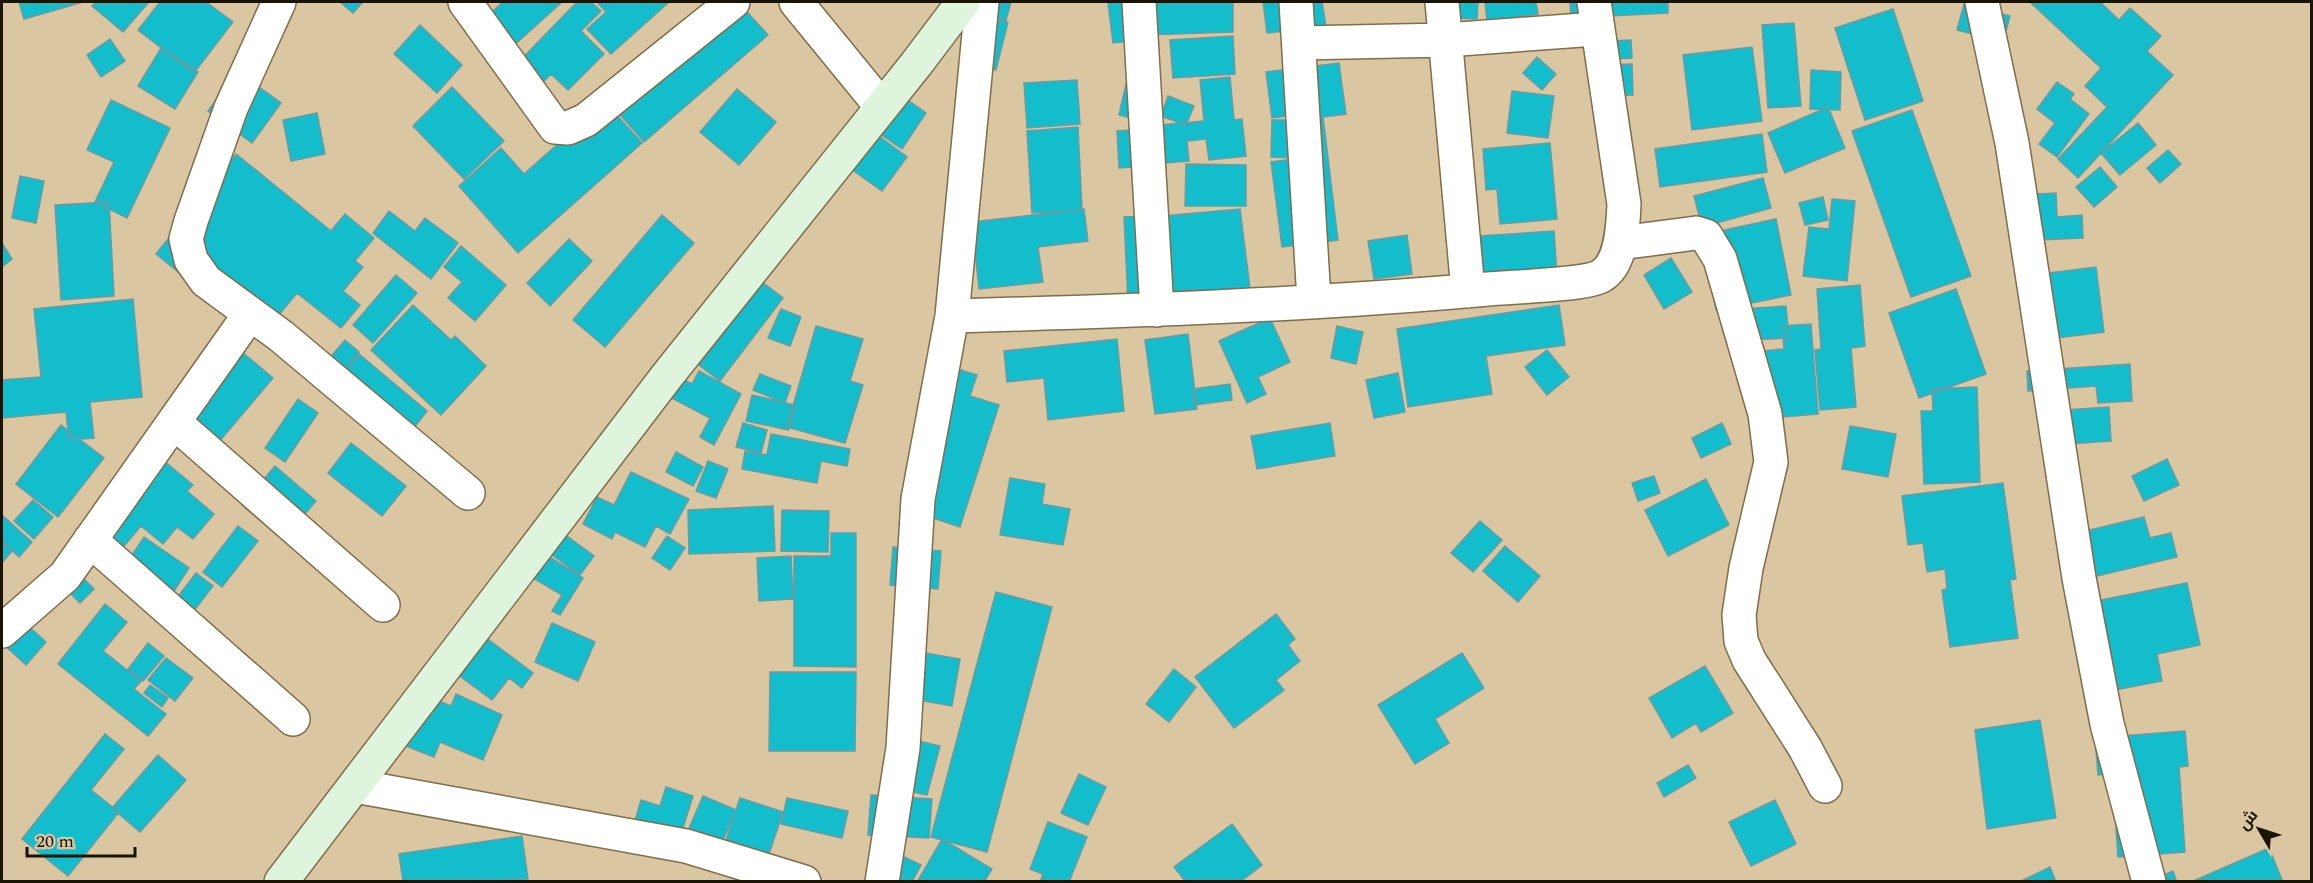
<svg xmlns="http://www.w3.org/2000/svg" width="2313" height="883" font-family="Spectral,Cairo,serif">
	<style>
		.building { fill: #14bdcb; stroke: #699ba0; stroke-width: 1.5 }
		.lines { fill: none; stroke-linecap: round; stroke-linejoin: round }
		.street-casing { stroke: #7f6d4b; stroke-width: 36 }
		.secondary-casing { stroke: #7f6d4b; stroke-width: 36 }
		.street { stroke: #fff; stroke-width: 33 }
		.secondary { stroke: #def4dd; stroke-width: 33 }
	</style>
	<rect width="100%" height="100%" fill="#dac7a2"/>
	<!-- building -->
	<path class="building" d="M19,2H83L24,19Z
		M96,2H149L123,32L92,6Z
		M160,2H206L233,22L194,73L138,30Z
		M340,2H363L353,13Z
		M503,2H562L501,57L474,28Z
		M577,2H591L601,11L581,31L604,54L568,90L551,74L529,97L506,75Z
		M597,2H669L611,54L587,29L606,12Z
		M738,2L768,35L644,142L610,103Z
		M964,2H1011L1006,20L962,10Z
		M1140,2L1145,39L1113,43L1108,3Z
		M1144,2H1233V32L1145,35Z
		M1263,2H1322L1326,26L1267,33Z
		M1457,2H1478L1477,19L1456,18Z
		M1485,2H1536L1538,14L1487,21Z
		M1570,2H1668V13L1571,18Z
		M2030,2H2100L2119,20L2130,8L2161,36L2147,51L2173,75L2078,178L2058,159L2107,107L2085,86L2101,68Z
		M1964,4L2010,16L2003,42L1957,30Z
		M1893,9L1923,101L1865,120L1835,28Z
		M980,15L1008,22L996,70L969,63Z
		M1794,23L1801,106L1768,108L1762,25Z
		M420,25L462,65L437,93L394,54Z
		M1233,36L1235,74L1173,78L1170,40Z
		M110,39L125,61L101,77L87,55Z
		M1631,40L1632,58L1611,59V41Z
		M1752,47L1762,121L1692,130L1683,55Z
		M161,48L198,72L175,109L138,86Z
		M1537,57L1556,74L1542,90L1523,73Z
		M1339,63L1346,114L1323,117L1338,240L1282,247L1271,162L1301,158L1296,115L1272,118L1266,72Z
		M1632,64L1633,95L1602,96L1601,65Z
		M1811,70L1841,72L1840,110L1810,109Z
		M237,71L281,103L252,143L208,111Z
		M1230,77L1234,120L1242,119L1246,156L1209,160L1206,139L1187,141L1189,161L1152,164L1148,126L1204,121L1200,80Z
		M1077,80L1080,124L1027,128L1024,83Z
		M2057,82L2074,94L2070,99L2089,114L2057,157L2039,144L2055,123L2037,109Z
		M1126,84L1159,91L1152,123L1119,115Z
		M452,87L504,141L464,179L413,126Z
		M737,89L776,122L739,165L700,132Z
		M892,89L926,113L902,149L867,125Z
		M1512,91L1554,96L1548,138L1507,133Z
		M1168,96L1194,106L1186,125L1161,116Z
		M111,100L170,128L127,218L95,202L114,162L87,150Z
		M605,102L642,143L518,253L459,186L501,148L524,174Z
		M1828,107L1845,148L1785,173L1768,133Z
		M1912,110L1971,276L1911,297L1852,131Z
		M317,113L325,154L291,161L283,120Z
		M1272,120H1297L1296,158L1271,157Z
		M2138,123L2156,145L2120,175L2101,153Z
		M865,126L907,157L882,191L840,161Z
		M1078,127L1082,210L1032,213L1027,131Z
		M1145,129L1147,166L1119,168L1117,131Z
		M1762,134L1767,172L1660,187L1655,149Z
		M1550,143L1557,219L1500,224L1497,189L1486,190L1483,149Z
		M2168,150L2181,164L2160,183L2147,168Z
		M236,154L331,231L345,214L374,238L355,261L363,267L343,291L360,305L341,328L297,293L260,338L156,254Z
		M1186,164L1246,165V206H1185Z
		M2100,167L2117,187L2094,207L2076,187Z
		M20,176L44,181L36,223L12,218Z
		M1763,178L1771,208L1702,227L1694,196Z
		M2056,193L2057,217L2082,215L2083,238L2018,241L2015,195Z
		M1823,197L1828,220L1805,225L1799,203Z
		M1832,199L1855,201L1847,281L1803,276L1809,227L1829,229Z
		M109,202L114,296L61,300L55,205Z
		M1084,209L1088,241L1038,247L1043,282L979,289L972,222Z
		M1240,209L1251,296L1160,304L1152,217Z
		M389,211L415,231L425,218L458,243L431,279L373,233Z
		M662,215L694,243L605,347L573,320Z
		M1150,216L1155,299L1128,301L1124,217Z
		M1776,219L1791,295L1716,310L1701,235Z
		M1554,231L1557,276L1483,282L1480,236Z
		M1407,235L1412,274L1374,279L1368,241Z
		M569,239L592,261L550,306L527,283Z
		M2,243L12,259L2,267Z
		M461,246L506,285L475,321L448,298L462,282L444,267Z
		M1671,258L1692,292L1664,309L1644,275Z
		M2096,267L2104,332L2049,339L2041,274Z
		M396,275L417,293L373,343L353,325Z
		M762,282L783,298L720,381L699,365Z
		M1860,285L1865,346L1851,348L1856,407L1820,410L1815,350L1821,349L1817,289Z
		M1956,289L1986,374L1919,398L1889,313Z
		M133,299L142,397L90,402L94,438L69,440L66,412L2,418V380L41,377L34,309Z
		M413,305L451,340L455,336L486,366L441,415L371,350Z
		M1559,305L1565,345L1486,356L1492,394L1408,407L1397,329Z
		M1786,306L1789,338L1728,341L1726,310Z
		M781,309L801,317L790,346L768,338Z
		M1270,318L1290,362L1258,377L1266,394L1247,403L1219,341Z
		M1811,324L1818,414L1767,418L1762,351L1784,349L1782,326Z
		M816,326L863,339L850,381L863,385L845,443L787,427Z
		M1337,326L1363,332L1356,364L1331,358Z
		M1188,334L1197,409L1155,414L1145,340Z
		M1117,339L1124,411L1048,420L1044,378L1007,382L1004,351Z
		M345,340L359,352L330,387L315,375Z
		M236,347L273,378L201,463L164,431Z
		M1547,350L1569,377L1547,395L1525,367Z
		M359,354L427,411L409,434L330,389Z
		M2130,364L2132,401L2098,403L2096,386L2028,391L2027,371Z
		M951,367L977,375L970,396L999,405L960,527L906,509Z
		M699,371L741,394L714,445L700,437L710,418L660,392L670,373L692,384Z
		M1398,373L1405,412L1374,418L1366,380Z
		M760,374L791,386L785,403L753,390Z
		M1230,384L1232,400L1195,405L1193,389Z
		M1977,387L1980,482L1924,484L1921,411H1933L1932,389Z
		M752,395L795,405L789,430L746,421Z
		M298,399L318,413L285,462L265,448Z
		M2109,407L2111,441L2067,444L2065,410Z
		M743,423L767,430L761,453L736,447Z
		M1330,423L1335,456L1257,469L1251,436Z
		M1722,423L1731,444L1701,458L1692,438Z
		M61,425L104,458L58,517L16,484Z
		M1850,426L1896,434L1888,477L1842,469Z
		M771,434L850,449L847,466L821,461L817,483L742,469L745,451L767,455Z
		M351,443L406,486L382,516L328,473Z
		M152,451L193,485L187,491L214,514L193,539L177,527L163,544L141,526L108,565L78,540Z
		M676,452L703,467L693,486L666,472Z
		M2167,459L2179,485L2144,501L2132,476Z
		M708,461L728,469L716,498L696,491Z
		M275,466L316,501L283,540L242,505Z
		M631,472L689,499L670,534L656,526L645,547L615,532L612,539L583,524L597,497L614,505Z
		M1654,476L1660,493L1638,501L1632,483Z
		M1010,478L1045,484L1042,504L1070,509L1063,545L1000,535Z
		M1706,479L1729,525L1668,556L1645,510Z
		M2003,483L2016,579L2010,580L2018,638L1950,647L1942,590L1947,589L1945,569L1927,572L1923,543L1908,545L1902,496Z
		M33,500L53,517L34,539L14,521Z
		M773,506L775,551L689,554L688,510Z
		M782,510L829,511L828,552L781,551Z
		M2,515L32,542L19,557L2,541Z
		M2144,517L2150,538L2171,533L2177,557L2080,580L2069,535Z
		M545,520L594,556L580,575L531,540Z
		M1480,521L1502,540L1473,572L1451,553Z
		M238,526L258,541L222,587L203,572Z
		M831,533H856V667L794,666V556H831Z
		M667,536L685,548L670,570L652,558Z
		M144,537L189,568L161,611L115,580Z
		M2,542L12,551L2,563Z
		M530,545L583,578L560,615L552,611L562,595L516,568Z
		M1505,546L1540,576L1518,602L1483,571Z
		M893,547L941,551L938,589L890,585Z
		M791,556L793,599L759,601L757,558Z
		M71,566L94,589L80,603L57,580Z
		M196,573L213,586L177,633L160,620Z
		M2187,583L2200,645L2157,654L2162,681L2099,693L2081,604Z
		M996,592L1052,607L987,852L931,837Z
		M105,604L127,622L103,651L141,681L134,689L166,714L148,736L58,664Z
		M12,611L46,642L26,665L2,643Z
		M1276,614L1295,639L1288,645L1300,661L1276,680L1284,690L1234,728L1195,677Z
		M552,623L595,642L578,681L535,662Z
		M469,625L533,673L522,688L509,678L492,700L441,662Z
		M148,643L164,656L143,681L128,669Z
		M903,649L960,659L952,706L895,696Z
		M1462,653L1484,688L1435,719L1449,743L1415,764L1378,705Z
		M166,658L193,678L175,701L148,680Z
		M1705,666L1733,713L1701,732L1696,723L1672,738L1649,698Z
		M1174,669L1196,687L1169,722L1146,704Z
		M770,672H856L855,751H769Z
		M150,685L168,698L162,707L144,693Z
		M422,694L451,706L456,694L502,715L483,760L440,742L434,757L401,744Z
		M2040,720L2056,818L1987,829L1975,730Z
		M2185,731L2188,766L2179,767L2185,852L2118,857L2112,773L2098,775L2095,738Z
		M105,734L124,749L91,790L119,812L68,876L22,839Z
		M893,735L940,746L927,795L881,785Z
		M158,755L186,780L140,832L112,808Z
		M1688,765L1696,778L1664,797L1657,783Z
		M1079,774L1106,787L1088,825L1061,813Z
		M666,787L693,796L678,844L632,831L641,800L660,806Z
		M871,795L932,799L929,838L868,835Z
		M703,796L736,810L720,847L687,833Z
		M740,798L783,812L769,854L726,840Z
		M787,798L848,811L842,838L781,824Z
		M1775,800L1796,844L1751,866L1729,822Z
		M1048,822L1087,837L1069,882H1040L1043,874L1030,869Z
		M1232,824L1262,865L1240,882H1186L1174,867Z
		M522,836L528,879L403,882L399,854Z
		M942,839L992,869L984,882H917Z
		M2269,848L2283,882H2191Z
		M888,849L921,865L912,882H881Z
		M2050,867L2056,882H2019Z
		M2173,871L2177,882H2148Z"/>
	<g class="lines">
		<!-- street casing -->
		<g class="street-casing">
			<path id="street" d="M279,2L231,108L191,221L186,239L191,260L206,281L281,336L468,493
				M465,2L555,127L568,128L586,120L733,2
				M796,2L881,106
				M1139,2L1157,310
				M1296,2L1314,300
				M1442,2L1468,291
				M1982,2L2012,143L2079,578L2107,724L2149,882
				M1299,43L1446,40L1596,29
				M1620,243L1696,233L1706,236L1720,259L1765,414L1771,462L1746,568L1739,615L1741,641L1749,660L1805,748L1825,786
				M952,316C1131,311 1310,305 1488,289C1510,287 1586,285 1601,276C1622,264 1623,225 1624,204L1594,2
				M174,422L383,605
				M90,540L293,719
				M2,631L65,576L250,314
				M355,786L686,846L804,882
				M882,882L903,748L918,499L952,316L982,2"/>
		</g>
		<!-- secondary casing -->
		<g class="secondary-casing">
			<path id="secondary" d="M281,882L667,376L917,63L963,2"/>
		</g>
		<!-- street -->
		<use href="#street" class="street"/>
		<!-- secondary -->
		<use href="#secondary" class="secondary"/>
	</g>
	<!-- border -->
	<rect width="2313" height="883" fill="none" stroke="#1a1406" stroke-width="6"/>
	<!-- north arrow -->
	<g transform="translate(2259 829) rotate(309)" stroke="#dac7a2" stroke-width="4.5" paint-order="stroke">
	<path d="M0-4.5L10 22L0 15L-10 22Z" fill="#1a1406"/>
	<text y="-9" font-size="16" font-weight="bold" text-anchor="middle" fill="#1a1406">ش</text>
	</g>
	<!-- scale -->
	<path d="M27 847v9h108v-9" fill="none" stroke="#1a1406" stroke-width="3"/>
	<text x="36" y="847" font-size="18" fill="#1a1406" stroke="#dac7a2" stroke-width="4.5" paint-order="stroke">20 m</text>
</svg>
